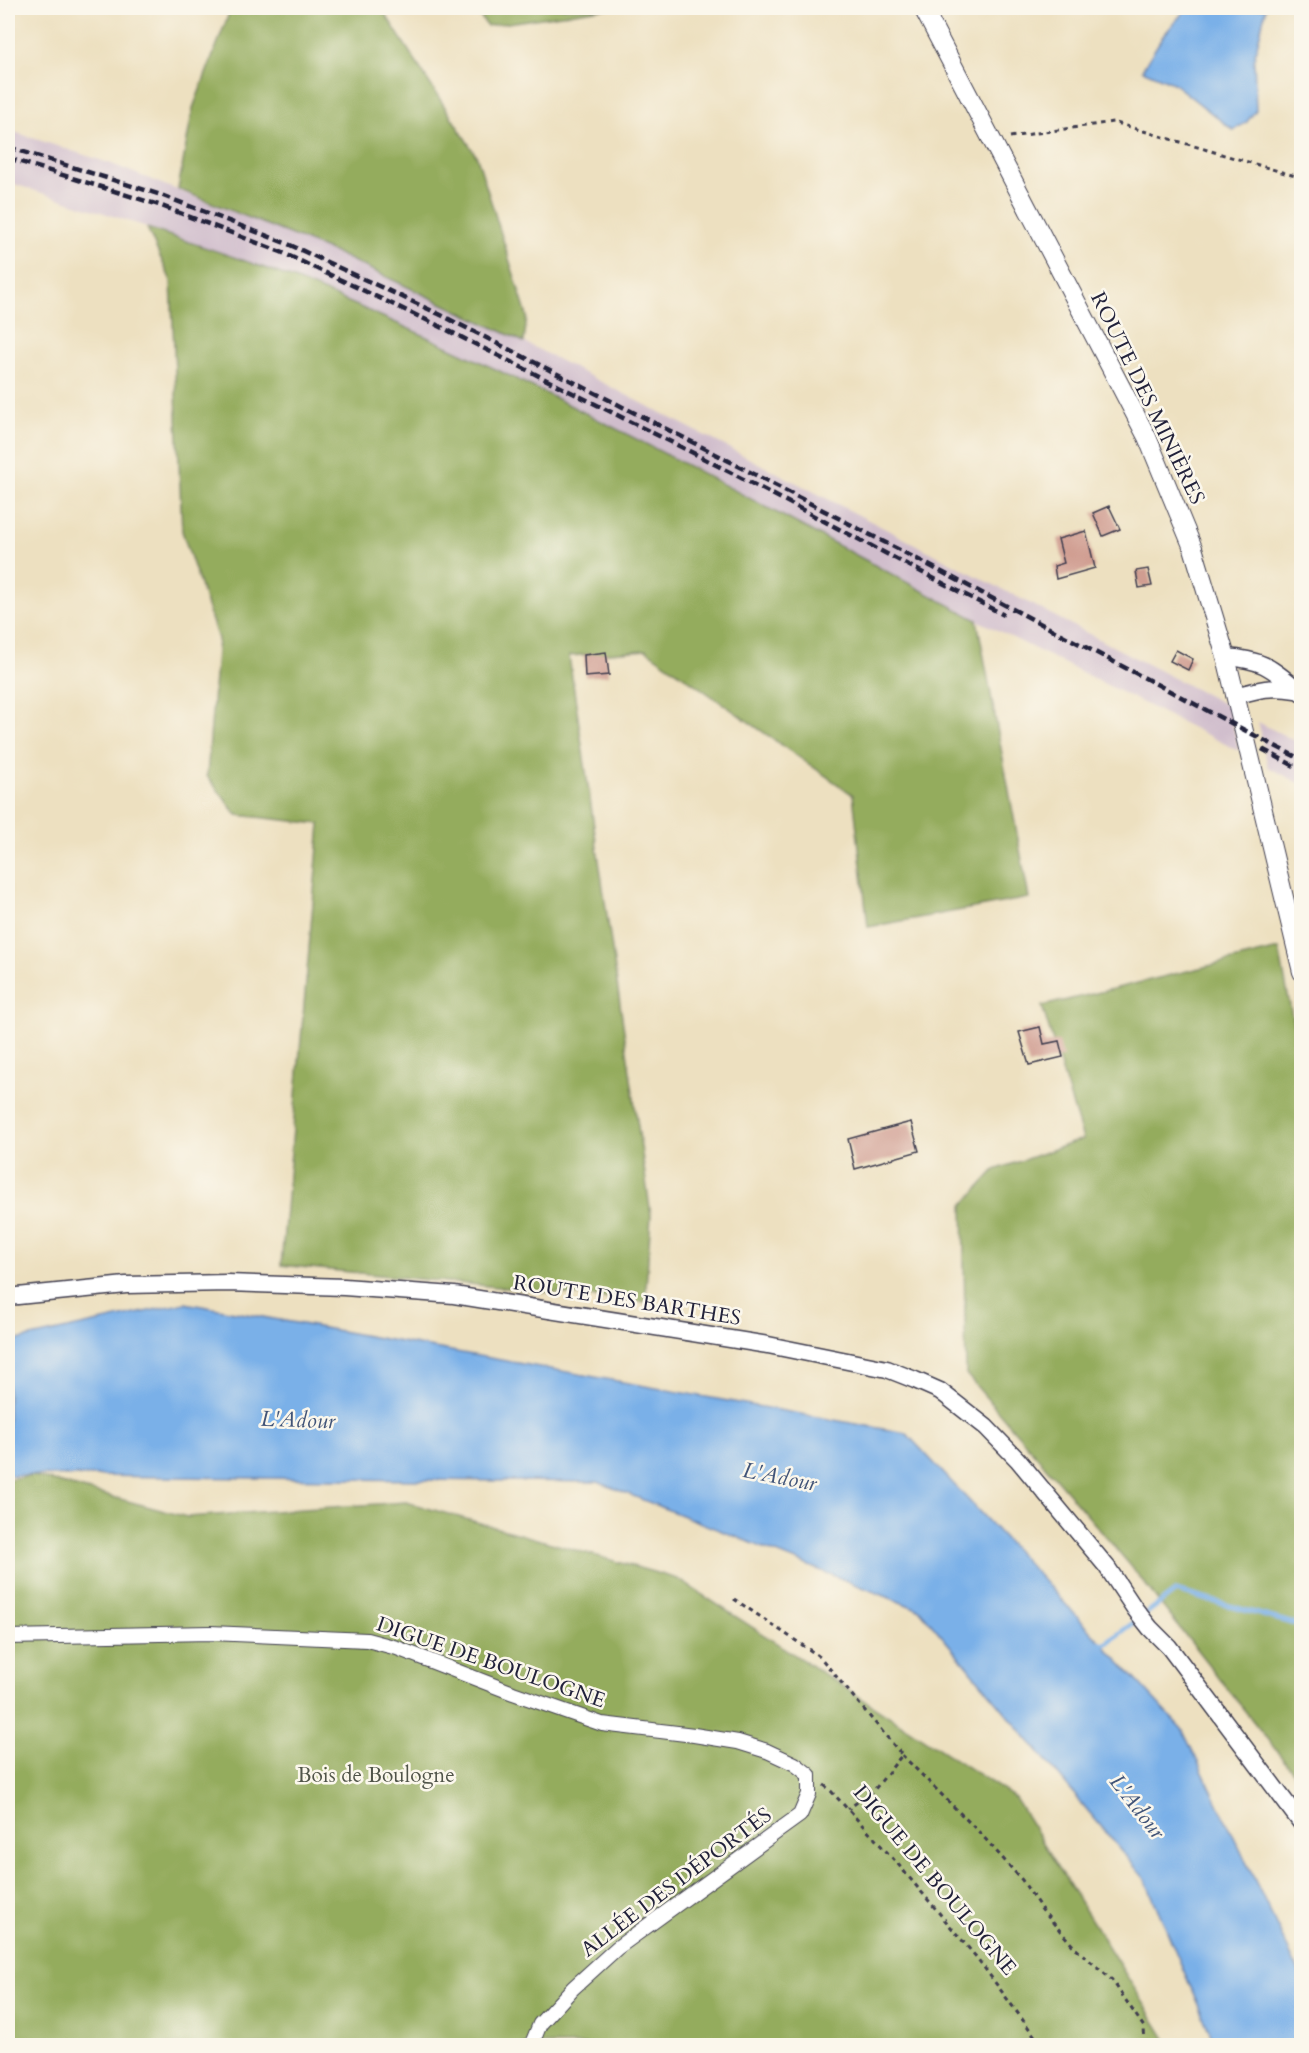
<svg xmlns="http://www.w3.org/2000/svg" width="1309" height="2053" font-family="Cardo,serif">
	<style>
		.industrial { fill: #d0bdcc }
		.forest { fill: #94ac5d; stroke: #5b674c; stroke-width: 1.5 }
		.water { fill: #7ab0e8; stroke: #4e6992; stroke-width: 1.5 }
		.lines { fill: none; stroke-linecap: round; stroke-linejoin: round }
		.stream { stroke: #7ab0e8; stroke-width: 5 }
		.building { fill: #d09d91 }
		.minor-casing { stroke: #403e4f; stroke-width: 16 }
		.tertiary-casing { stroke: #403e4f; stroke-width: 19 }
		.secondary-casing { stroke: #403e4f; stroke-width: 20 }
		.path { stroke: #403e4f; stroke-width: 3; stroke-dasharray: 4.5 4.5; stroke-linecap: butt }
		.minor { stroke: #fff; stroke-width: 14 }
		.tertiary { stroke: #fff; stroke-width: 16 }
		.secondary { stroke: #fff; stroke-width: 18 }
		.rail { stroke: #22223b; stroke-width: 4.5; stroke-dasharray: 9 4.5; stroke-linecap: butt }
		.labels { text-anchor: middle; stroke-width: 5; stroke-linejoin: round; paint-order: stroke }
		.street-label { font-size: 21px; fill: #22223b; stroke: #fbf7ec }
		.park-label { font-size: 21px; fill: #505449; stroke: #fbf7ec }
		.water-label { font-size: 22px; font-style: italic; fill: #415478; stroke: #fbf7ec }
	</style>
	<rect width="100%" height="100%" fill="#fbf7ec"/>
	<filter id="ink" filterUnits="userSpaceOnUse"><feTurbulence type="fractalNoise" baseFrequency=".0167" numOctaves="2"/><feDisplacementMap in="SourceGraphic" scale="12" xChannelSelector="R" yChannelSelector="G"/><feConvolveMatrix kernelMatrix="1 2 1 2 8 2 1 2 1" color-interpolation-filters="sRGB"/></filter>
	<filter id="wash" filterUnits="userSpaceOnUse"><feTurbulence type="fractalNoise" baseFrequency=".008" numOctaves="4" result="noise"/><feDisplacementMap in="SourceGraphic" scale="24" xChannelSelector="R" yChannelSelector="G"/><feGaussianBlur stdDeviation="1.35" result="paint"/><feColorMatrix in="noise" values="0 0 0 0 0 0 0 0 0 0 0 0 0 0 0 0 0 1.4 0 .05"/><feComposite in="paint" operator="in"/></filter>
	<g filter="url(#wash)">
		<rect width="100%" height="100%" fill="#ede0c0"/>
		<!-- industrial -->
		<path class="industrial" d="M8,130L109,163L336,253L524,342L1228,706L1239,751L977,620L694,468L465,355L294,279L147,227L8,182Z
			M1258,722L1301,744V784L1268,767Z"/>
		<!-- forest -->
		<path class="forest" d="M231,8L382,9L477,157L527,316L524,342L336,253L178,189L193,108Z
			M474,8H608L487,26Z
			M147,228C197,245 247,260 296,280C530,376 753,500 977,620L1029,898L868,927L853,795L646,650L569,656L651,1215L645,1302L281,1265L320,824L237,815L207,776L218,639L182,531L171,281Z
			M1279,949L1302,1068L1301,1782L1130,1565L966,1374L963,1205L995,1170L1083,1139L1042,1006Z
			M34,1476L187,1517L406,1502L678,1579L1015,1798L1170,2045H8V1479Z"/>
		<!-- water -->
		<path class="water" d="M1187,8H1266L1254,59L1256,110L1246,123L1233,130L1173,83L1142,70L1163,36Z
			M185,1303L906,1433L1182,1729L1301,1976V2045H1215L1145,1879L920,1610L598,1482L8,1475V1342Z"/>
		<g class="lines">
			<!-- stream -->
			<path class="stream" d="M1099,1643L1104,1645L1176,1591L1302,1626"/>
		</g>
		<g id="blocks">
			<!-- building -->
			<path class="building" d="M1109,506L1120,529L1103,536L1093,513Z
				M1086,531L1095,568L1056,579L1054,566L1064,563L1058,539Z
				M1148,569L1152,586L1139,588L1136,571Z
				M1176,650L1193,659L1188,670L1170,661Z
				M606,652L609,675L585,677L584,655Z
				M1040,1027L1044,1044L1059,1041L1063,1057L1029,1065L1019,1032Z
				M911,1122L919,1151L855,1169L848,1139Z"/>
		</g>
	</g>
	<g filter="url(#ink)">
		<use href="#blocks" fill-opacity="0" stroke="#403e4f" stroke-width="1.5"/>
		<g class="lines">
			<!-- minor casing -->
			<g class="minor-casing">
				<path id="minor" d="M8,1637L210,1633L367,1640L397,1648L513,1693L602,1724L694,1735L738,1742L767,1751L795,1764L809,1775V1794L800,1815L617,1948L573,1988L540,2024L531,2046"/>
			</g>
			<!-- tertiary casing -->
			<g class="tertiary-casing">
				<path id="tertiary" d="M1226,657C1266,660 1272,669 1302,693
					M1235,696C1260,689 1271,686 1296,690
					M8,1297L126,1285L228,1283L344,1287L454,1295L768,1345L887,1369L915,1380L940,1391L986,1427L1018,1460L1107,1567L1135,1609L1150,1628L1169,1647L1302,1824"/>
			</g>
			<!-- secondary casing -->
			<g class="secondary-casing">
				<path id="secondary" d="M923,8L1147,437L1193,548L1226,657L1302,972"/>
			</g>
			<!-- path -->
			<path class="path" d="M1010,137L1113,122L1302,178
				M734,1599L820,1657L902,1755L875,1789L848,1809
				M902,1755L980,1833L1022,1880L1042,1910L1075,1948L1112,1980L1144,2027L1145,2046
				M824,1785L831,1791L897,1863L977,1958L1042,2046"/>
			<!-- minor -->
			<use href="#minor" class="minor"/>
			<!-- tertiary -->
			<use href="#tertiary" class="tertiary"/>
			<!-- secondary -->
			<use href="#secondary" class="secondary"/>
			<!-- rail -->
			<path class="rail" d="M8,147L161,195L288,244L439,314L704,448L1302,760
				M8,158L159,205L281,252L435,324L699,456L1004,615
				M1262,749L1302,770"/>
		</g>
	</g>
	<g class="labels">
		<!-- street labels -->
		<g class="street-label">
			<text transform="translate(1148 398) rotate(64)" y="7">ROUTE DES MINIÈRES</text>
			<text transform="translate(627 1300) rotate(9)" y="7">ROUTE DES BARTHES</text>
			<text transform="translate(491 1662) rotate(19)" y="7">DIGUE DE BOULOGNE</text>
			<text transform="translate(935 1880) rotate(50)" y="7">DIGUE DE BOULOGNE</text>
			<text transform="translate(676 1882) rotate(-37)" y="7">ALLÉE DES DÉPORTÉS</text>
		</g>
		<!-- park labels -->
		<g class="park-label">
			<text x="376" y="1782">Bois de Boulogne</text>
		</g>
		<!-- water labels -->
		<g class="water-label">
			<text transform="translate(298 1419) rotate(2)" y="8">L'Adour</text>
			<text transform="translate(780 1476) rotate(11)" y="8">L'Adour</text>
			<text transform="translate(1138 1806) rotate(52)" y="8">L'Adour</text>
		</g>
	</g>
	<!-- margin -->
	<rect width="1309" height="2053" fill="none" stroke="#fbf7ec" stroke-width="30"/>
</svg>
